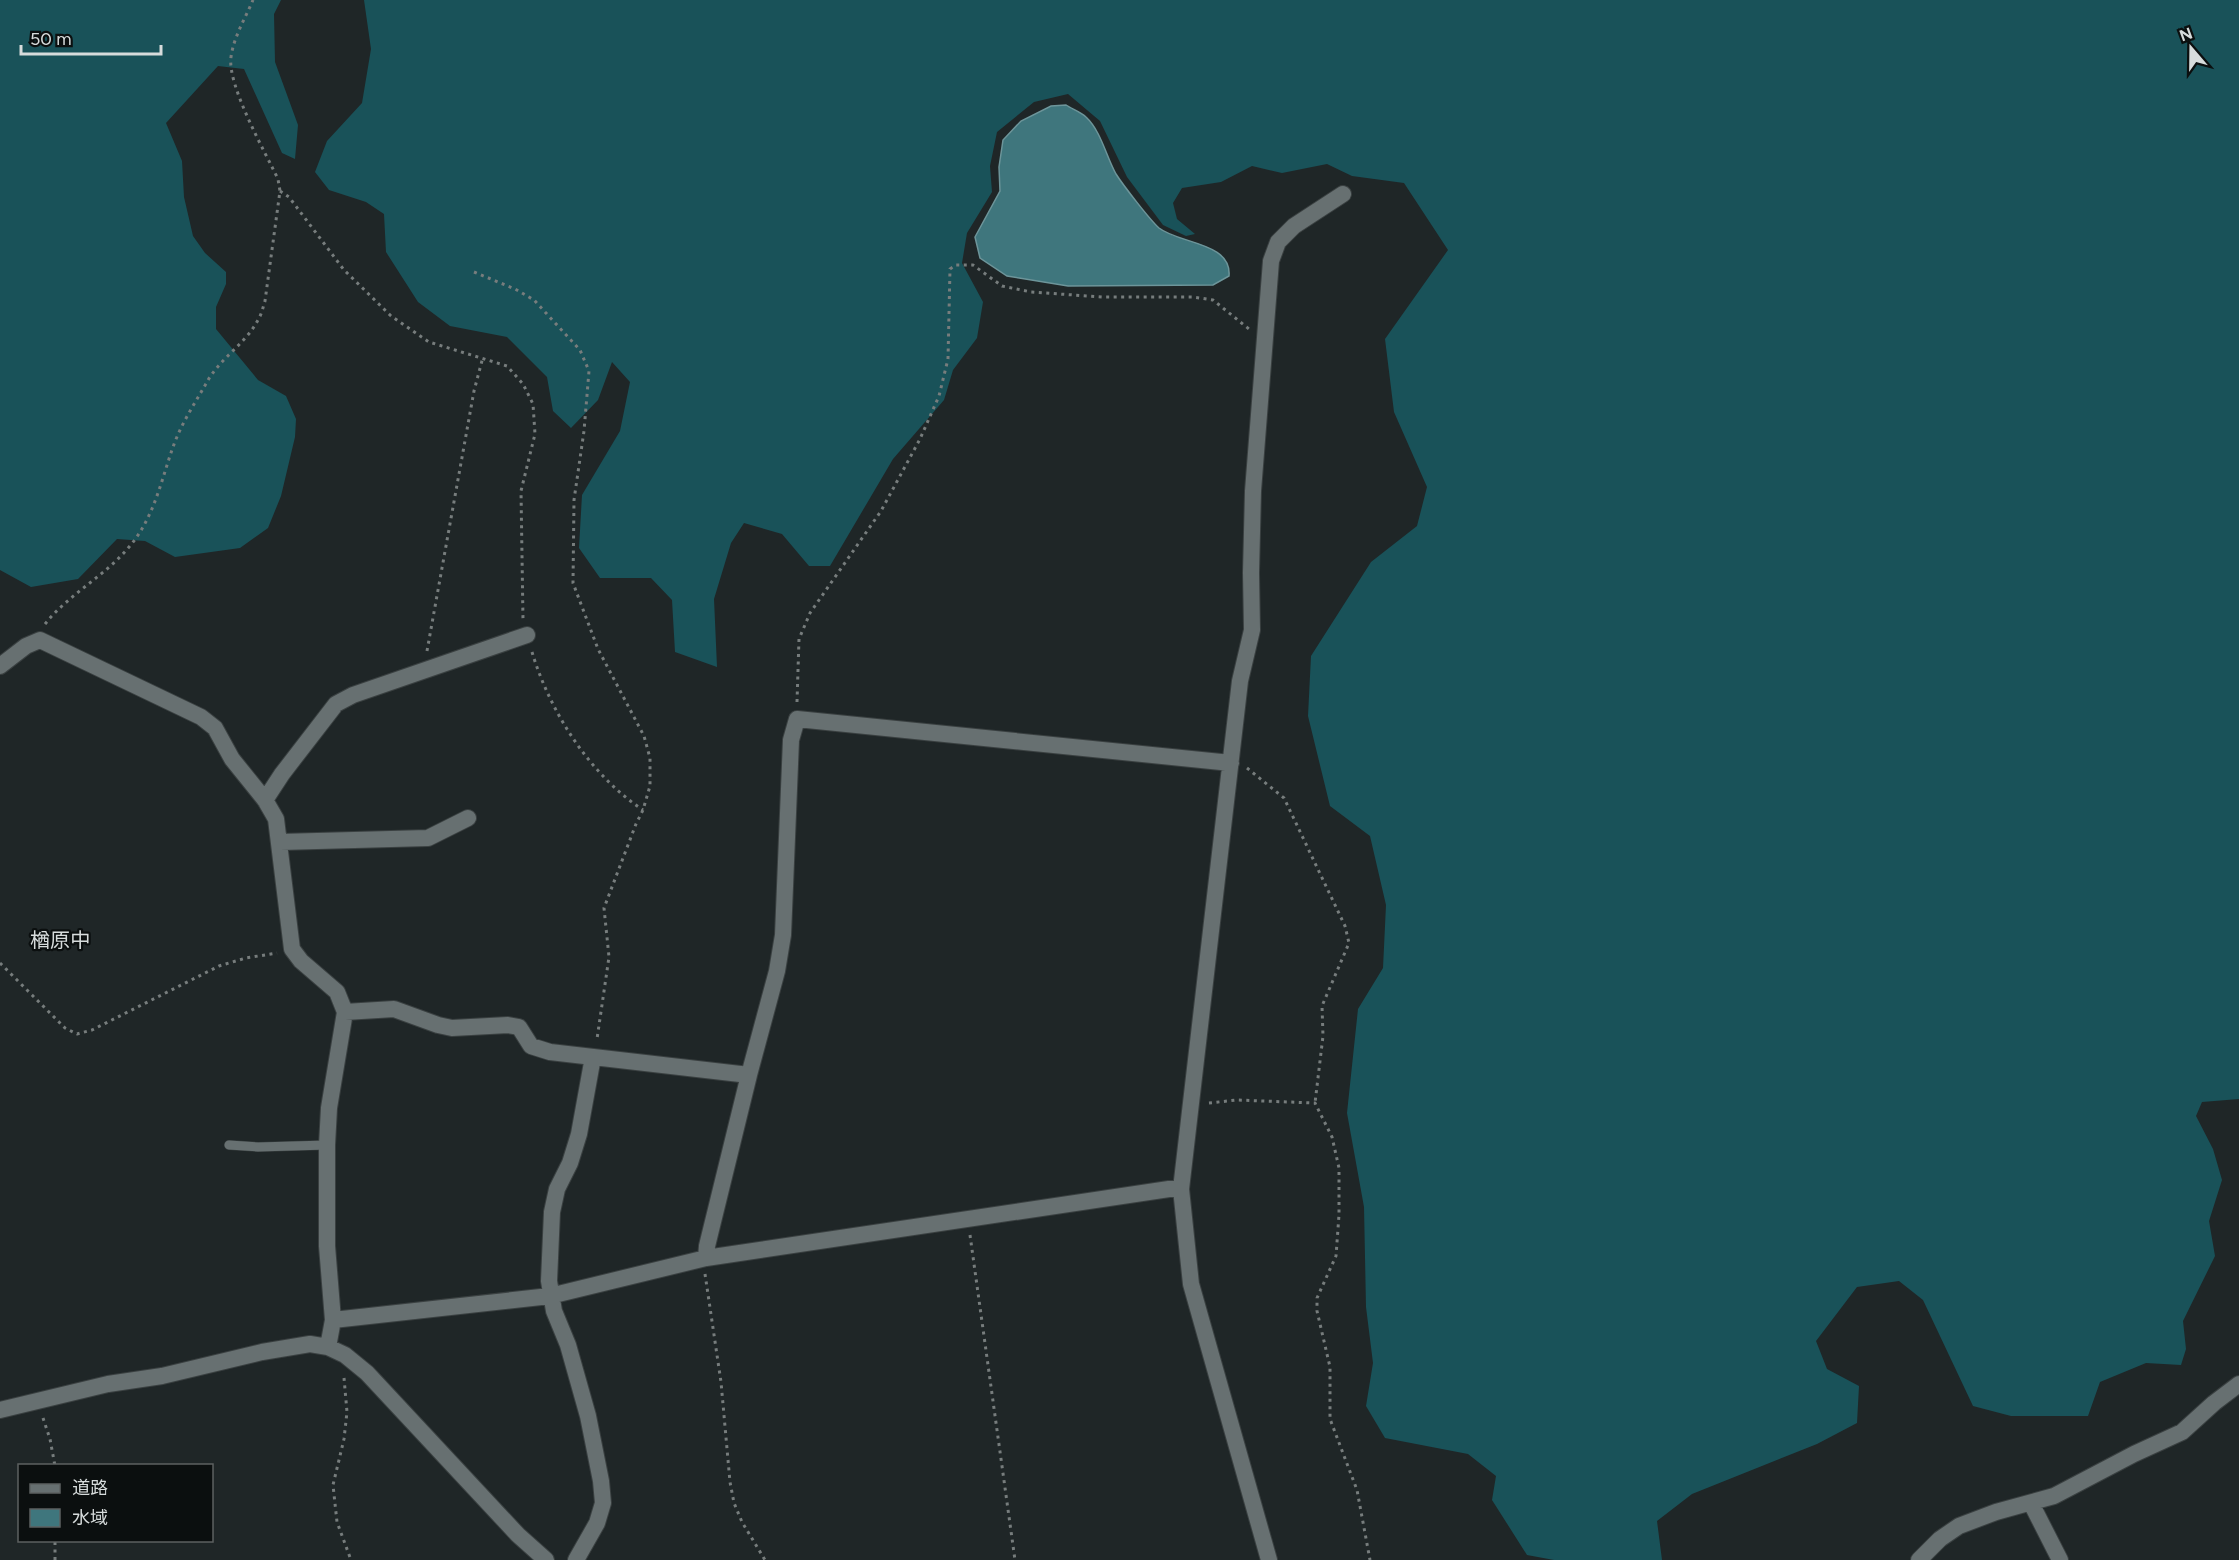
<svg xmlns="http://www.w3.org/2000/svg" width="2239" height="1560" font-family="Figtree,'Noto Sans JP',sans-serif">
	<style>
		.forest { fill: #195259 }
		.water { fill: #3f767d; stroke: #6d959a; stroke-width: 1.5 }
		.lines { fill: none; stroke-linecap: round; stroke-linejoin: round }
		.service-casing { stroke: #3a4041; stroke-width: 10 }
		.minor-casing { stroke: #3a4041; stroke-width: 18 }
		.path { stroke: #777d7d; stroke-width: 3; stroke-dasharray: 3 4.5; stroke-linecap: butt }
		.service { stroke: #677071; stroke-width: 9 }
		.minor { stroke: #677071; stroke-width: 16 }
		.labels { text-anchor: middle; stroke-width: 4.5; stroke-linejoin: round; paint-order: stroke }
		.quarter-label { font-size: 20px; fill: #d7dcdc; stroke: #0b0f0f }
	</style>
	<rect width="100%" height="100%" fill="#1f2627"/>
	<!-- forest -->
	<path class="forest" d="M0,0H281L274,14L275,62L298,125L295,159L282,153L244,69L218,66L166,123L182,161L184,197L193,236L205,253L226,272V284L216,307V329L258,380L286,396L296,419L295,437L281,496L268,528L240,548L175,557L145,541L117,539L78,579L31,587L0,570Z
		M364,0H2239V1099L2202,1102L2196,1116L2213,1149L2222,1180L2209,1221L2215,1256L2183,1321L2186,1349L2181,1365L2146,1363L2100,1382L2088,1416H2011L1973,1406L1923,1300L1899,1281L1857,1287L1816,1341L1827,1369L1859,1386L1857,1423L1817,1444L1692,1494L1657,1521L1662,1560H1554L1527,1555L1492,1500L1496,1476L1468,1454L1385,1438L1366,1406L1373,1363L1366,1307L1364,1207L1347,1113L1358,1009L1383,968L1386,905L1370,836L1330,806L1308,716L1311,656L1371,562L1417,526L1427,487L1394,412L1385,339L1448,250L1404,183L1352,176L1327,164L1282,173L1252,166L1221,182L1182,188L1173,203L1177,219L1195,234L1186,236L1163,225L1127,177L1100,121L1068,94L1034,102L997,132L990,166L992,192L967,233L962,263L983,302L977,338L953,370L944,400L893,459L830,566H809L782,534L744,523L731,543L714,599L717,667L675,652L672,600L651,578H600L579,548L582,495L620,431L630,382L612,362L598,400L571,428L553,411L547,377L507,337L450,326L418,302L386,252L384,214L366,202L329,190L315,172L327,141L362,103L371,49Z"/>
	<!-- water -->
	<path class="water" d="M1066,105C1072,109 1081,112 1086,117C1101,131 1106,156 1116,174C1123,185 1150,220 1159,228C1179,244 1232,242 1229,276L1213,285L1068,286L1007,276L980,258L975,237L1000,191L999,167L1003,140L1021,121L1051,106Z"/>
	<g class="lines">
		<!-- service casing -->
		<g class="service-casing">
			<path id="service" d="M229,1145L258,1147L327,1145"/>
		</g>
		<!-- minor casing -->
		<g class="minor-casing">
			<path id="minor" d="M0,666L26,646L40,640L201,717L215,728L232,759L265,800L276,819L292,949L301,961L337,992L345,1012L329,1108L327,1145V1246L333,1320L328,1347
				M265,800L282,774L336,704L353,695L527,635
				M280,842L428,838L468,818
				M345,1012L394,1009L438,1025L452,1028L508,1025L519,1027L531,1046L550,1052L749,1075
				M706,1258L707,1246L749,1075L777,971L783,935L791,740L797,719L1231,763
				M333,1320L550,1296L706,1258L1169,1189H1181
				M0,1410L108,1384L162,1376L262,1352L310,1344L328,1347L345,1355L367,1373L518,1535L546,1560
				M2031,1503L2060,1560
				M576,1560L597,1523L603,1503L601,1481L588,1416L568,1345L554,1311L549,1281L552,1212L557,1189L570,1163L579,1134L593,1057
				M1269,1560L1191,1284L1181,1189L1240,681L1252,630L1251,573L1253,491L1271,261L1278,242L1294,226L1343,194
				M1919,1560L1940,1539L1959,1526L1996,1512L2054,1496L2134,1454L2182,1432L2214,1403L2239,1384"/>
		</g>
		<!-- path -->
		<path class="path" d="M280,191L289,197L344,270L391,316L429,342L507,366L523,384L533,404L535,434L521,491L523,620
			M474,272L515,289L534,300L580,350L589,371L584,431L574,500L573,583L598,649L644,736L650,758V786L643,810L636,824L604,908L609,957L597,1039
			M45,624C69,594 105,576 129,547C154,518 161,481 173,447C181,424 195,403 207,382C220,358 247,343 259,318C262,313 263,307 265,301L280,191L278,179C265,152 227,85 231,57C234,36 245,19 253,0
			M427,651L474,391L483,357
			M532,652C550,712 590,775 643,810
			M797,702L799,639L810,613L881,511L920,439L939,396L948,359L950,269L956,265H973L1002,286L1031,292L1102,297H1193L1213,300L1249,329
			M1247,768L1284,798L1345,926L1349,943L1322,1006L1323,1036L1315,1103
			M0,963L65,1028L77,1034L92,1030L219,966L246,958L277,953
			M1209,1103L1237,1100L1315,1103L1332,1137L1339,1168V1215L1336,1256L1317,1298V1311L1330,1367V1419L1357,1490L1370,1560
			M970,1235L1015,1560
			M705,1274L721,1382L730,1482L734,1503L742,1522L765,1560
			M344,1378L347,1412L344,1439L333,1485L337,1522L351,1560
			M43,1418L50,1439L55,1466
			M55,1560V1540"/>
		<!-- service -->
		<use href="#service" class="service"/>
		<!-- minor -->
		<use href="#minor" class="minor"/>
	</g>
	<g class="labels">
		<!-- quarter labels -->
		<g class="quarter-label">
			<text x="60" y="947">楢原中</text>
		</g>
	</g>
	<!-- legend -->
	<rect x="18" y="1464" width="195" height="78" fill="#0b0f0f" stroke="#5d6161" stroke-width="1.5"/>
	<rect x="30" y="1484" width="30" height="9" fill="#677071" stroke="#5d6161" stroke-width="1.5"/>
	<text x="72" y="1494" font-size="18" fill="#d7dcdc">道路</text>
	<rect x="30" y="1509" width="30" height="18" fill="#3f767d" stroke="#5d6161" stroke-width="1.5"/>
	<text x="72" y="1524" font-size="18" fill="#d7dcdc">水域</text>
	<!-- north arrow -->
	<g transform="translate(2191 48) rotate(340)" stroke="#0b0f0f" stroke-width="4.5" paint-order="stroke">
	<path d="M0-4.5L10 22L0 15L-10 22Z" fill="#d7dcdc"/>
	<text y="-9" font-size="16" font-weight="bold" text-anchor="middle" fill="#d7dcdc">N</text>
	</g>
	<!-- scale -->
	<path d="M21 45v9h140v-9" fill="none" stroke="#d7dcdc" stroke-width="3"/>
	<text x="30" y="45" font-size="18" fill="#d7dcdc" stroke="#0b0f0f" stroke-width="4.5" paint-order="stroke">50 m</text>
</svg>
